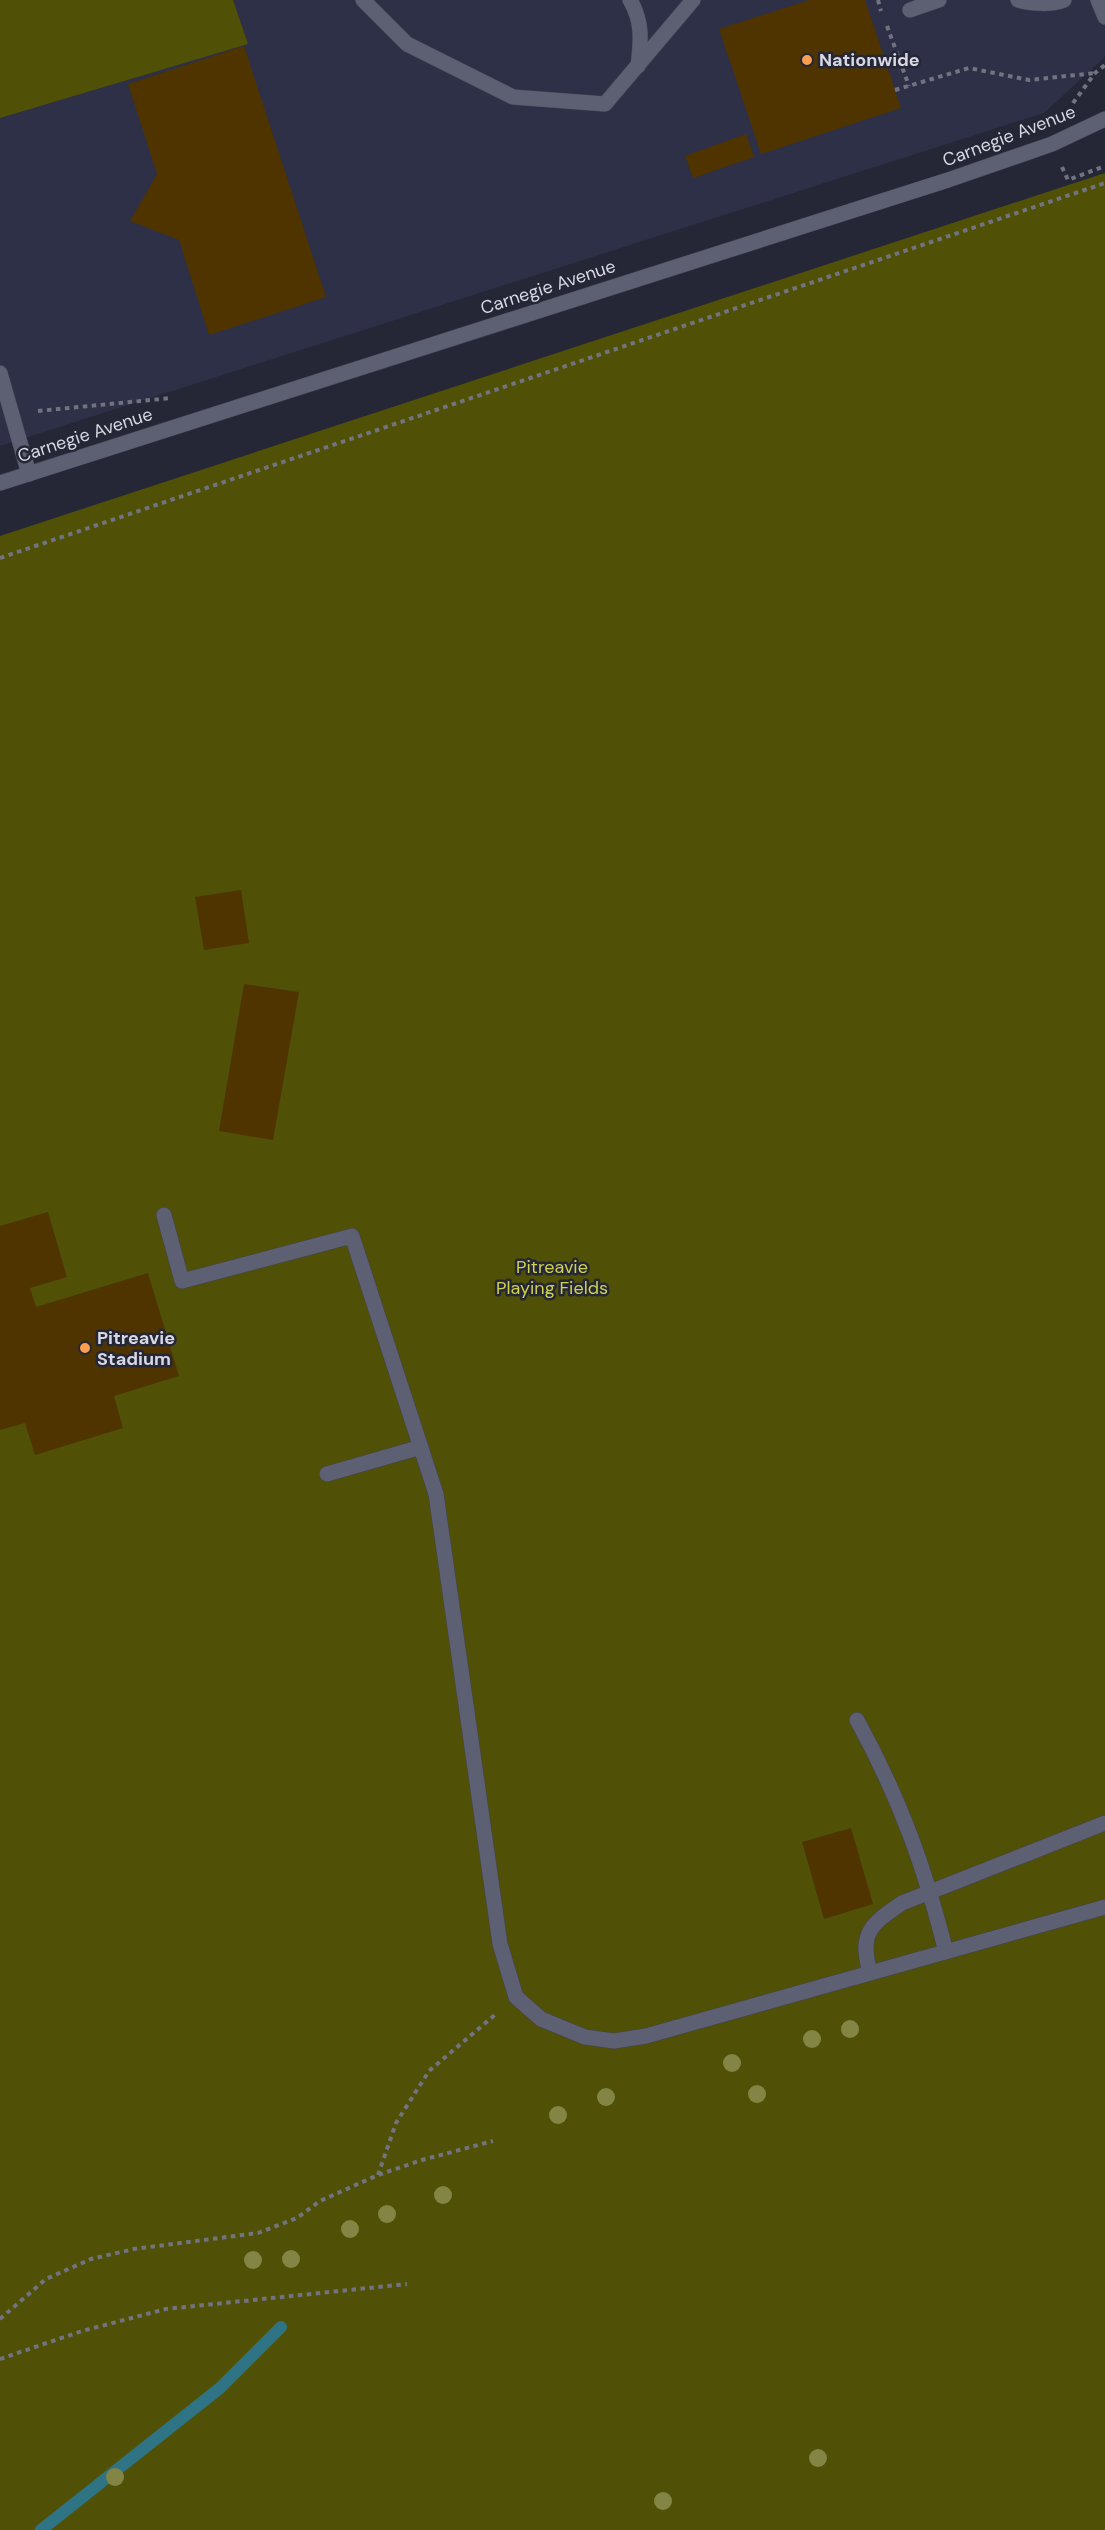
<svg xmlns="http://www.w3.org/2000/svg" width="1105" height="2530" font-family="'DM Sans',sans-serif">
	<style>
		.built { fill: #2d3046 }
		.green { fill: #505107 }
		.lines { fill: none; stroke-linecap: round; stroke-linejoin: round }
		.stream { stroke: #2f7484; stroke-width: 12 }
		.building { fill: #4f3400 }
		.service-casing { stroke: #424350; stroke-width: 16 }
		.tertiary-casing { stroke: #424350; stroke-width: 16 }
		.path { stroke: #717380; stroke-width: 4; stroke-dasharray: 4.5 4.5; stroke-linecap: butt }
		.service { stroke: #5d5f72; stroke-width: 15 }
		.tertiary { stroke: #5d5f72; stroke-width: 15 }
		.tree { fill: #828543 }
		.poi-dot { fill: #fb9e50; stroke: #252736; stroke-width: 2 }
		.labels { text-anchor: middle; stroke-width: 5; stroke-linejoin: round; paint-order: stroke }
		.poi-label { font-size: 18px; font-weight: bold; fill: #d7d8e3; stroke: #252736; text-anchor: start }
		.street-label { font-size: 18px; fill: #d7d8e3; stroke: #252736 }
		.park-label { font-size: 18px; fill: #cfd24e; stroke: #252736 }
	</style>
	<rect width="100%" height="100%" fill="#252736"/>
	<!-- built -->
	<path class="built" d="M0,0H1105V57L1044,113L0,446Z"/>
	<!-- green -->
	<path class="green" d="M0,0H233L248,44L0,118Z
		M1105,173V2530H0V536Z"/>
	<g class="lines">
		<!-- stream -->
		<path class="stream" d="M41,2530L220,2388L281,2327"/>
	</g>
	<!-- building -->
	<path class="building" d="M809,0H865L901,108L761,154L719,29Z
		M244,46L326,297L209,335L179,240L130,221L157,174L128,84Z
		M746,134L754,157L693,178L685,156Z
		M241,890L249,943L204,950L195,897Z
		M244,984L299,992L273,1140L219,1131Z
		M48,1212L67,1277L30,1288L36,1307L148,1273L179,1376L114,1396L123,1428L35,1455L25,1423L0,1430V1226Z
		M851,1828L873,1904L824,1919L802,1842Z"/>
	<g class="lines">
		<!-- service casing -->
		<g class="service-casing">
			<path id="service" d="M363,0L407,44L513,97L605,104L693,0
				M630,0C643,22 641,41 638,66
				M1018,0C1030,4 1052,5 1064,0
				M1098,0L1105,17
				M910,10L939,0
				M0,373L29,474
				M164,1215L182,1281L352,1236L436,1494L500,1944L516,1997L541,2019L585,2037L614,2041L646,2036L1105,1907
				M327,1474L421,1447
				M857,1720C900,1799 924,1865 946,1952
				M870,1973C859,1933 870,1925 902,1903L1105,1823"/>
		</g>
		<!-- tertiary casing -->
		<g class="tertiary-casing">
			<path id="tertiary" d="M0,483L948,180L1052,144L1105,119"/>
		</g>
		<!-- path -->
		<path class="path" d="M878,0L881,11
			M887,26L909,86
			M895,90L969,68L1029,80L1095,73
			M1073,103L1095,73L1105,65
			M1062,167L1068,180L1105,166
			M38,411L171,398
			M0,558L1105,183
			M378,2175L396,2123L429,2071L497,2013
			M0,2319L46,2279L91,2259L134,2249L258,2233L297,2218L320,2201L378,2175L422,2160L493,2141
			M0,2359L82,2331L166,2309L407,2284"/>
		<!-- service -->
		<use href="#service" class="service"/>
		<!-- tertiary -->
		<use href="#tertiary" class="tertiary"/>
	</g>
	<!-- trees -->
	<g class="tree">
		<circle cx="850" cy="2029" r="9"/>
		<circle cx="812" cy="2039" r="9"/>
		<circle cx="732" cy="2063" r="9"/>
		<circle cx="757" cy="2094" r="9"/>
		<circle cx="606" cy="2097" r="9"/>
		<circle cx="558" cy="2115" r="9"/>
		<circle cx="443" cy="2195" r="9"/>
		<circle cx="387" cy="2214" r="9"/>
		<circle cx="350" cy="2229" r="9"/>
		<circle cx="291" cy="2259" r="9"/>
		<circle cx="253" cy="2260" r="9"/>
		<circle cx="818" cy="2458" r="9"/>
		<circle cx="115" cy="2477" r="9"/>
		<circle cx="663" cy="2501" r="9"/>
	</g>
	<!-- markers -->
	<g class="poi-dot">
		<circle cx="807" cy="60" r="6"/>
		<circle cx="85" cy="1348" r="6"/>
	</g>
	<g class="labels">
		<!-- poi labels -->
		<g class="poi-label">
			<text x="819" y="66">Nationwide</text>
			<text x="97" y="1344">Pitreavie<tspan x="97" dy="21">Stadium</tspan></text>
		</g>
		<!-- street labels -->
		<g class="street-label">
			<text transform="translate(1009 136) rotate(-21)" y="6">Carnegie Avenue</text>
			<text transform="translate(548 287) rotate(-18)" y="6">Carnegie Avenue</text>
			<text transform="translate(85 435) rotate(-18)" y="6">Carnegie Avenue</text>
		</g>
		<!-- park labels -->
		<g class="park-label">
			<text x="552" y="1273">Pitreavie<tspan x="552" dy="21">Playing Fields</tspan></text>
		</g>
	</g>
</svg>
